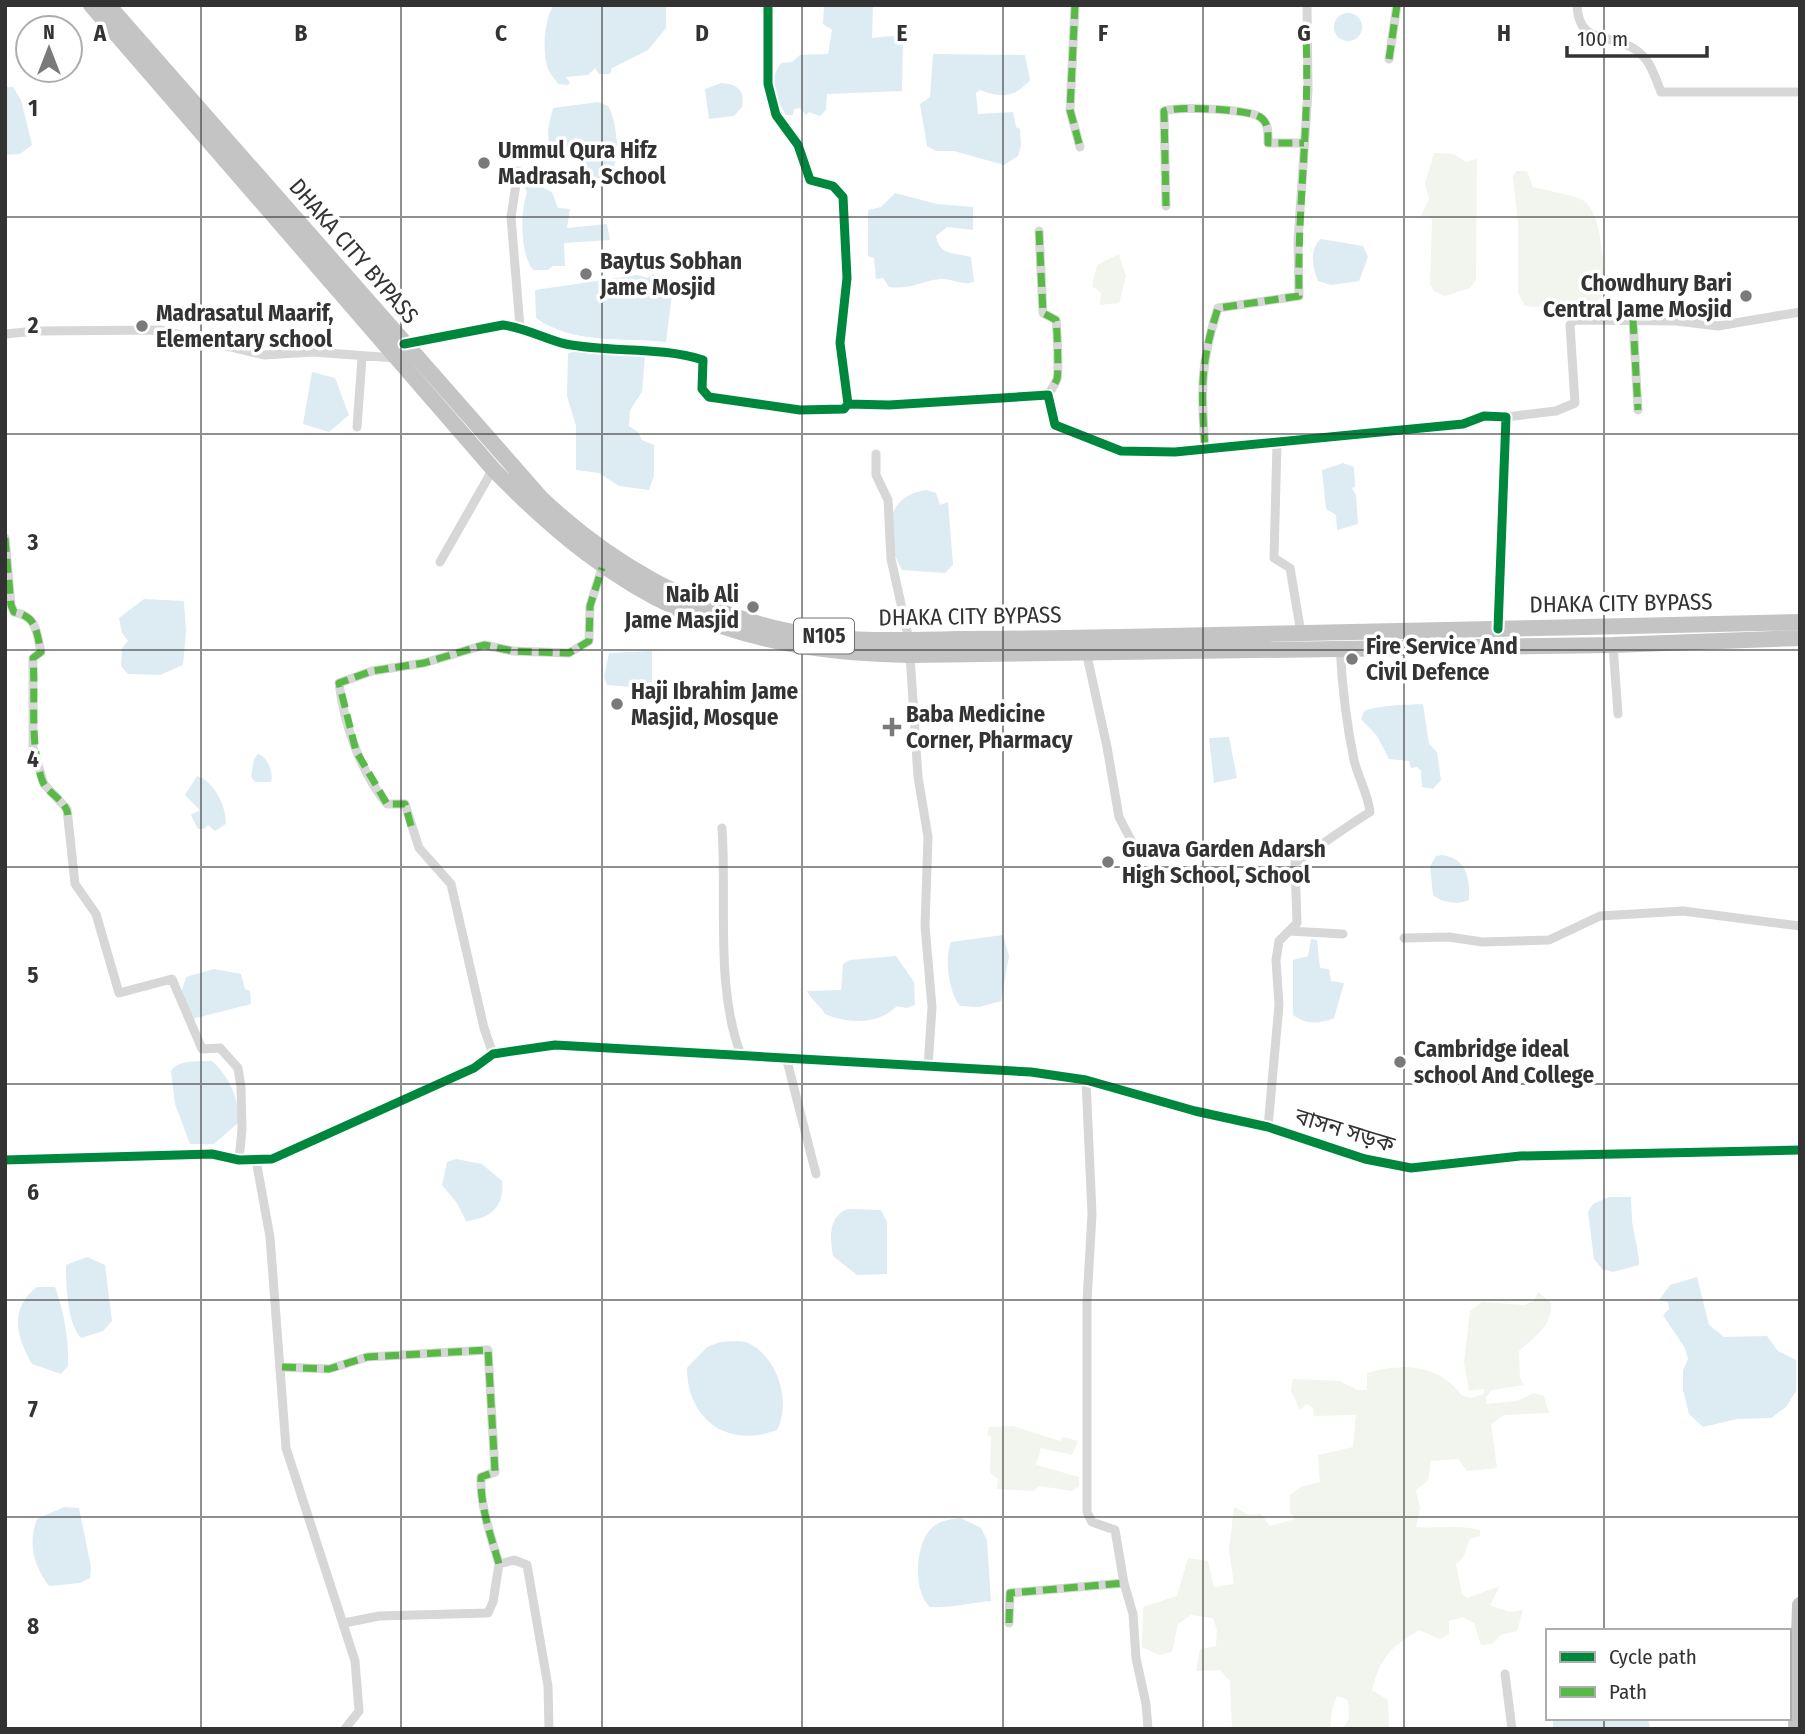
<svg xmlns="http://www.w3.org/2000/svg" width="1805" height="1734" font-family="'Fira Sans Condensed','Noto Sans Bengali',sans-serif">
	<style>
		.green { fill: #f1f5ed }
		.water { fill: #ddebf3 }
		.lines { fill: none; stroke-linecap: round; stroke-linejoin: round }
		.street { stroke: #d7d7d7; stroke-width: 9 }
		.highway { stroke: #c4c4c4; stroke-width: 16 }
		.quiet { stroke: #58b947; stroke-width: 7; stroke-dasharray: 14 7; stroke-linecap: butt }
		.cycleway-casing { stroke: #fff; stroke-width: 13 }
		.cycleway { stroke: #00873e; stroke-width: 9 }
		.grid { fill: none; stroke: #333; stroke-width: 2; stroke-opacity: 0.55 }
		.poi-dot { fill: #7a7a7a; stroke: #fff; stroke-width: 2.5 }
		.labels { text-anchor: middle; stroke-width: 7; stroke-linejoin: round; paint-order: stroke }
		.shield { fill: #fff; stroke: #707070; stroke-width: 2 }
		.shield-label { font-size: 21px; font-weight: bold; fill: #333 }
		.poi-label { font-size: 23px; font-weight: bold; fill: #333; stroke: #fff; text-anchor: start }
		.street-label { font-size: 23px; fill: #333; stroke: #fff }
		.grid-label { font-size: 23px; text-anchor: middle; font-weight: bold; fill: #333; stroke: #fff; stroke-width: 7; stroke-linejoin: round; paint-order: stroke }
	</style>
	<rect width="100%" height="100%" fill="#fff"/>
	<!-- green -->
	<path class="green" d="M1434,153L1454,154L1466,162L1477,159L1476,280L1470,288L1445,296L1434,291L1430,284L1432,222L1431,218L1421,216L1429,199L1425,184Z
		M1516,171H1527L1533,187C1542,189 1574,196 1581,199C1603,209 1603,269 1605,291L1596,303L1582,306L1566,303L1563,309L1525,306L1518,293V224L1513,177Z
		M1119,254L1126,276L1119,303L1100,305L1101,293L1092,286L1097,265Z
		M1538,1292L1551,1303C1553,1326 1534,1337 1519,1351L1520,1378L1524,1385L1492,1390L1486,1397V1404L1517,1401L1534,1393L1544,1396L1549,1413L1504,1415L1491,1424L1497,1468L1467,1471L1458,1459L1431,1461L1428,1481L1416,1490L1420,1509L1416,1527C1433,1529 1467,1524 1480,1531V1536L1470,1539L1463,1558L1456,1564L1462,1594L1467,1598L1500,1586L1490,1605L1509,1612L1523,1610L1517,1631L1500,1635L1492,1644L1481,1645L1474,1623L1463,1617L1449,1621V1634L1440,1639L1419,1630C1390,1648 1381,1656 1372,1690L1388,1700L1389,1729H1343L1349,1718L1348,1700L1337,1696L1332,1709L1330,1729H1232L1230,1681L1220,1670L1196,1671L1200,1649L1216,1646L1217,1630L1213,1618L1191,1615L1178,1624L1172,1652L1159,1655L1142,1647L1143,1607L1177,1596L1188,1558L1208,1561L1214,1587L1234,1584L1229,1550L1234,1507L1249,1515L1261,1514L1270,1526L1295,1519L1290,1512V1495L1301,1487L1320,1482L1318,1455L1353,1447L1356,1415L1314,1416L1313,1408L1307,1404L1300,1410L1291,1391L1293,1379L1340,1381L1357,1390H1367V1373C1401,1363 1439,1364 1461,1395L1471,1398L1484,1394V1389L1469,1391L1464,1363L1470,1311L1482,1302L1524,1305L1534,1301Z
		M1013,1426L1060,1441L1063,1437L1078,1441L1072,1455L1041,1448L1036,1465L1079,1477V1486L1072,1491L1039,1486L1034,1491L997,1489L998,1479L990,1473L991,1436L987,1435L989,1427Z"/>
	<!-- water -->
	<path class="water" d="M554,5H666V28L648,50L612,68L610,74H599L595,68L588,75L566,77L570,83L567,85L558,84C555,79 550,74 548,69C542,53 544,18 554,5Z
		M873,5L872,38L903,35L902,91L827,94L826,110L820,116L809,112L806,115L800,108L794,109L793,115H786C775,97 767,83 781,63L792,62L800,55L828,54L832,30L823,24L824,6Z
		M1334 27a14 14 0 1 1 28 0a14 14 0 1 1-28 0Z
		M933,54L1025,55L1030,80C1015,98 1000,98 980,90L976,93L978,114L1013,112L1016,127L1020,129L1021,146L1018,156L1004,165L954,151H936L927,146L920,104L930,97Z
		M721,83C738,84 745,90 742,107L734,116L709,119L705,89Z
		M5,87H13L21,100L32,145L20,154L5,155Z
		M598,102L608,106C616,118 622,159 611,171C607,176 598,178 592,182L588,178L585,155L554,158L549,154L548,129L553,108Z
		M542,172V187L552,192L558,208L570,209L567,228L607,224L610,240L564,243L565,266H553L548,270H533C520,254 520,211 527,193L524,185L528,173Z
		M895,193L937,204L973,207V230L947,227L936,236C940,257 955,252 971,257L974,282C961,286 952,278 940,279C922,281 910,290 889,287L883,278L876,279L874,258L868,256V210L881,207Z
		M1321,239L1363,246L1368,257L1359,281L1331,285L1318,281C1312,266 1309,250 1321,239Z
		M653,274L660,279L666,278L673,286L666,342C623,337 573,345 536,318L535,290L637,275L648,278Z
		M583,350L645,355L642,392L630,410L629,426L638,432L642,440L654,445V476L649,490L619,486L599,473L576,470V426L567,396L568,353Z
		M312,372L335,378L349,415L329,432L303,424Z
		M1343,463L1354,467L1355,487L1352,488L1356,495L1358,524L1337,530L1336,515L1326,509L1322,470Z
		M926,490L936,493L940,505L948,502L953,565L945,573L902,570C884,537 882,497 926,490Z
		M144,599L184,601L186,632L183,665L160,675L128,674L121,666L122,648L128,641L122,633L119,618Z
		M652,651V684L645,688L607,685L604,677L609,653Z
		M1423,704L1429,744L1437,752L1441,780L1433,789L1422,787L1421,771L1417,767L1411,768L1409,761L1389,759L1377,736L1361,719L1364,711C1378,705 1406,705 1423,704Z
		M1229,737L1237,778L1214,783L1209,738Z
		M258,754C267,756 274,773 271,782H255L251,777L254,759Z
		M197,776C215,782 226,806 226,824L215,831L208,825L204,829H198L191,815L200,810L185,795Z
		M1442,855C1466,858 1470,877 1469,900C1459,905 1442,903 1433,895L1430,866L1436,856Z
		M1003,935L1009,956L1001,1001L979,1007L960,1006C949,993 944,959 951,942Z
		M1311,939L1317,940L1320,968L1329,969L1331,981L1344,983L1334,1018C1319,1024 1307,1025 1293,1015V960L1308,956Z
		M896,956L914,982L915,1005L906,1008L897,1006C878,1025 849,1024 825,1014C820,1005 812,1001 807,991L841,990L843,964L850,960Z
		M214,969L241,974L245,989L250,991L251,1004L192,1019L181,993L186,977Z
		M212,1061C229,1076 240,1100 238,1123L214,1144H190L175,1104L171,1071C179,1059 198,1062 212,1061Z
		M456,1159L482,1164L502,1181C505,1207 490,1219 466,1221L457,1203L442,1185L447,1162Z
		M1609,1197H1631L1632,1221L1639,1259V1265L1613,1272L1602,1269L1594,1259L1588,1212L1593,1204Z
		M847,1209L881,1210L887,1222V1274L857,1275L833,1256C830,1238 828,1217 847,1209Z
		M87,1257L105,1265L112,1321L103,1331L81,1338C67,1322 66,1286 66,1265Z
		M1697,1277L1709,1325L1724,1337L1767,1336L1778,1351L1796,1360V1391L1786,1407L1771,1418L1737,1419L1703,1427L1689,1414L1683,1390V1370L1688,1359L1685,1348L1663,1315L1669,1309L1668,1302L1659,1300L1670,1285Z
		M37,1287H55C64,1312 69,1339 68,1366L61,1374L32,1364C16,1337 9,1308 37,1287Z
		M720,1342C728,1342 740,1340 748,1343C777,1356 792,1401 777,1430C727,1449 687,1419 687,1368L707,1347Z
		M64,1507L79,1508L91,1567L90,1578L80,1583L49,1586C33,1564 28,1544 37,1519Z
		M961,1518L981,1528L987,1540L991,1601C969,1603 951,1608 930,1607C912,1591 915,1540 934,1526C942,1520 951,1519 961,1518Z
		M1553,1718H1648L1650,1729H1553Z"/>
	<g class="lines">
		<!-- street -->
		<path class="street" d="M1075,5L1070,110L1080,147
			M1577,5C1579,47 1609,31 1636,50C1650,59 1655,77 1661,92H1800
			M1389,59L1397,5
			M518,171L511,217L520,327
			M1166,206L1164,111C1179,106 1247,109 1260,117C1269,123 1268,133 1268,143H1304
			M1039,231L1043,313L1056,320C1057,328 1059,372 1057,379C1055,384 1051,390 1048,395
			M1633,320L1638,410
			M5,334L36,331L161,330L264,355L313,352L395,358
			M404,344L503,325C526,328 545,339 566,344C611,353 659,346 703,360L702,389L709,397L800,410L844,409L848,404L840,343L847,278L843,197L833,186L810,180L798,145L776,115L768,84V5
			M848,404L889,405L1048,395L1055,425L1121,451L1175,452L1463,424L1484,416L1506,417L1498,629
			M1506,417L1556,411L1575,403L1570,325L1574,320L1676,321L1718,326L1800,312
			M357,427L362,358
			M1277,444L1274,558L1290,568L1301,633
			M1205,448C1201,391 1200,363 1218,308L1299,296L1298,241L1308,91L1307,5
			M876,454V475L888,500L891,559L909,640L918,777L928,837L925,926L932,1007L928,1067
			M5,538L11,605L14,612C37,617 36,630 41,652L33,658V748L44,784L67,809L75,884L96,914L119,993L172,979L202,1049L220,1048L238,1068L241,1087L242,1129L239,1160
			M440,562L493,469
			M1613,645L1618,714
			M1086,651L1107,747L1119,817L1132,842
			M722,828C727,901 715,987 741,1055
			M1289,931L1343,934
			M1404,938L1449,937L1482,942L1549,940L1600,916L1683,911L1800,926
			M493,1054L484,1028L451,884L419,848L405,804H387C360,771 344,724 339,683L372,671L424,663L484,645L513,651L569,653L589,641L590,606L602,568
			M786,1057L816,1174
			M1086,1080L1092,1214L1087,1301V1512L1092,1522L1115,1530L1124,1583L1133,1614L1136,1658L1146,1704L1148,1729
			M1268,1127L1279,1005L1276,960L1279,941L1297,923L1295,863C1320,846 1344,828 1370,812C1368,793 1358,778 1354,760C1346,722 1342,685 1340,646
			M5,1160L212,1154L239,1160L272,1159L474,1068L493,1054L555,1045L1031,1072L1086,1080L1195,1111L1268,1127L1365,1159L1411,1168L1520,1156L1800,1150
			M256,1160L270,1237L286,1448L355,1661L359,1711L345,1729
			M282,1367L329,1369L367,1357L488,1350L495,1472L481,1477C480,1507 491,1536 499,1564
			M344,1623L379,1616L488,1613L493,1602L499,1564L514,1560L527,1565L548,1686L549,1729
			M1009,1623L1010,1593L1124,1583
			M1505,1674L1512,1729"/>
		<!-- highway -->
		<path class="highway" d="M91,5L493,469C620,600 727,652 911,655L1613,645L1800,638
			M108,5L541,498C604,558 675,600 759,624C824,643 892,641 959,639C1014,639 1068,638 1122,637C1348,633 1574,627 1800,622
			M1796,1729L1800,1605"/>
		<!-- quiet -->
		<path class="quiet" d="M1075,5L1070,110L1080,147
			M1389,59L1397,5
			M1166,206L1164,111C1179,106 1247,109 1260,117C1269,123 1268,133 1268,143H1304
			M1039,231L1043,313L1056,320C1057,328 1059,372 1057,379C1055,384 1051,390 1048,395
			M1633,320L1638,410
			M1205,448C1201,391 1200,363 1218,308L1299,296C1297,209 1310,124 1306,38
			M5,538L11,605L14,612C37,617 36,630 41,652L33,658C36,700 29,740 42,780C47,794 66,799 68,815
			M411,826L405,804H387L356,751L339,683L372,671L424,663L484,645L513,651L569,653L589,641L590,606L602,568
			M282,1367L329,1369L367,1357L488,1350L495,1472L481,1477C480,1507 491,1536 499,1564
			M1009,1623L1010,1593L1124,1583"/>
		<!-- cycleway casing -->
		<g class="cycleway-casing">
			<path id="cycleway" d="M404,344L503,325C526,328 545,339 566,344C611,353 659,346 703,360L702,389L709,397L800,410L844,409L848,404L840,343L847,278L843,197L833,186L810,180L798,145L776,115L768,84V5
				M848,404L889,405L1048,395L1055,425L1121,451L1175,452L1463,424L1484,416L1506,417L1498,629
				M5,1160L212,1154L239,1160L272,1159L474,1068L493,1054L555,1045L1031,1072L1086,1080L1195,1111L1268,1127L1365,1159L1411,1168L1520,1156L1800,1150"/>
		</g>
		<!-- cycleway -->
		<use href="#cycleway" class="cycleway"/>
	</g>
	<!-- grid -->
	<path class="grid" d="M201,5V1729M401,5V1729M602,5V1729M802,5V1729M1003,5V1729M1203,5V1729M1404,5V1729M1604,5V1631M5,217H1800M5,434H1800M5,650H1800M5,867H1800M5,1084H1800M5,1300H1800M5,1517H1800M1604,1718V1729"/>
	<!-- markers -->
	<g class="poi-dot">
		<circle cx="484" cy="163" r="7"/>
		<circle cx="586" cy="274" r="7"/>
		<circle cx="1746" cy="296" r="7"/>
		<circle cx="142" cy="326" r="7"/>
		<circle cx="753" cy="607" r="7"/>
		<circle cx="1352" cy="659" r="7"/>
		<circle cx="617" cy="704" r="7"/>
		<path d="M888.5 716.5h7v7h7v7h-7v7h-7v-7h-7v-7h7z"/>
		<circle cx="1108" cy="862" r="7"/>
		<circle cx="1400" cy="1062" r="7"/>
	</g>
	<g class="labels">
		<!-- shield labels -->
		<rect class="shield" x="794" y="618.5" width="60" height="35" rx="5"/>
		<g class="shield-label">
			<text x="824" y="643">N105</text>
		</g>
		<!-- poi labels -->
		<g class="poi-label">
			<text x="498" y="158">Ummul Qura Hifz<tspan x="498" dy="26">Madrasah, School</tspan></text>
			<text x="600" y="269">Baytus Sobhan<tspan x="600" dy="26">Jame Mosjid</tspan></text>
			<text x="1732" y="291" text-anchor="end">Chowdhury Bari<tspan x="1732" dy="26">Central Jame Mosjid</tspan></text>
			<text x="156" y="321">Madrasatul Maarif,<tspan x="156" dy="26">Elementary school</tspan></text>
			<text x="739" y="602" text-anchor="end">Naib Ali<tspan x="739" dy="26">Jame Masjid</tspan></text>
			<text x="1366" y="654">Fire Service And<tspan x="1366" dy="26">Civil Defence</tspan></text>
			<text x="631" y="699">Haji Ibrahim Jame<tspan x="631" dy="26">Masjid, Mosque</tspan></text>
			<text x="906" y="722">Baba Medicine<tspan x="906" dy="26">Corner, Pharmacy</tspan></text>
			<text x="1122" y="857">Guava Garden Adarsh<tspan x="1122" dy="26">High School, School</tspan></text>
			<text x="1414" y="1057">Cambridge ideal<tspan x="1414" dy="26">school And College</tspan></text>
		</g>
		<!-- street labels -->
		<g class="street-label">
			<text transform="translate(354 251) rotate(49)" y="8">DHAKA CITY BYPASS</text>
			<text transform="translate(1621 603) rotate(-1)" y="8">DHAKA CITY BYPASS</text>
			<text transform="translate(970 616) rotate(-1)" y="8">DHAKA CITY BYPASS</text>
			<text transform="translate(1345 1130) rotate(17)" y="8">বাসন সড়ক</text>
		</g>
	</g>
	<g class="grid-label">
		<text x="100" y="41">A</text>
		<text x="301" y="41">B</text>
		<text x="501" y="41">C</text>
		<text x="702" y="41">D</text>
		<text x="902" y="41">E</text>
		<text x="1103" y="41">F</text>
		<text x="1304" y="41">G</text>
		<text x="1504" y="41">H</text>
		<text x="33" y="116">1</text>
		<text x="33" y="333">2</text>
		<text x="33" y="550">3</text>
		<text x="33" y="767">4</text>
		<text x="33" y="983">5</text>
		<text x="33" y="1200">6</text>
		<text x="33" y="1417">7</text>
		<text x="33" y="1634">8</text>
	</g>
	<!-- border -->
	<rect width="1805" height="1734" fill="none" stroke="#333333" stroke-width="14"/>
	<!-- legend -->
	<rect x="1546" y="1629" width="245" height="91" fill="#ffffff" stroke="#adadad" stroke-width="2"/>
	<rect x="1560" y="1652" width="35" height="10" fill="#00873e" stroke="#adadad" stroke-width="2"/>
	<text x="1609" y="1664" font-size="21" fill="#333333">Cycle path</text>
	<rect x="1560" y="1687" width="35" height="10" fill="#58b947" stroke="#adadad" stroke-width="2"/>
	<text x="1609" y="1699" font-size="21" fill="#333333">Path</text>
	<!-- north arrow -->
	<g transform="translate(49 49)"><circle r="33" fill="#ffffff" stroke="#adadad" stroke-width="2"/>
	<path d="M0-5L12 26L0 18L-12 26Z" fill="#7a7a7a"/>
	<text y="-10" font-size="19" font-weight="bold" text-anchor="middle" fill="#333333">N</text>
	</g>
	<!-- scale -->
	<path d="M1567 46v10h140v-10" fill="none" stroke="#333333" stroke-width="3.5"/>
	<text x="1577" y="46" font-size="21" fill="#333333" stroke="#ffffff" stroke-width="5" paint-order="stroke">100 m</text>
</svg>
